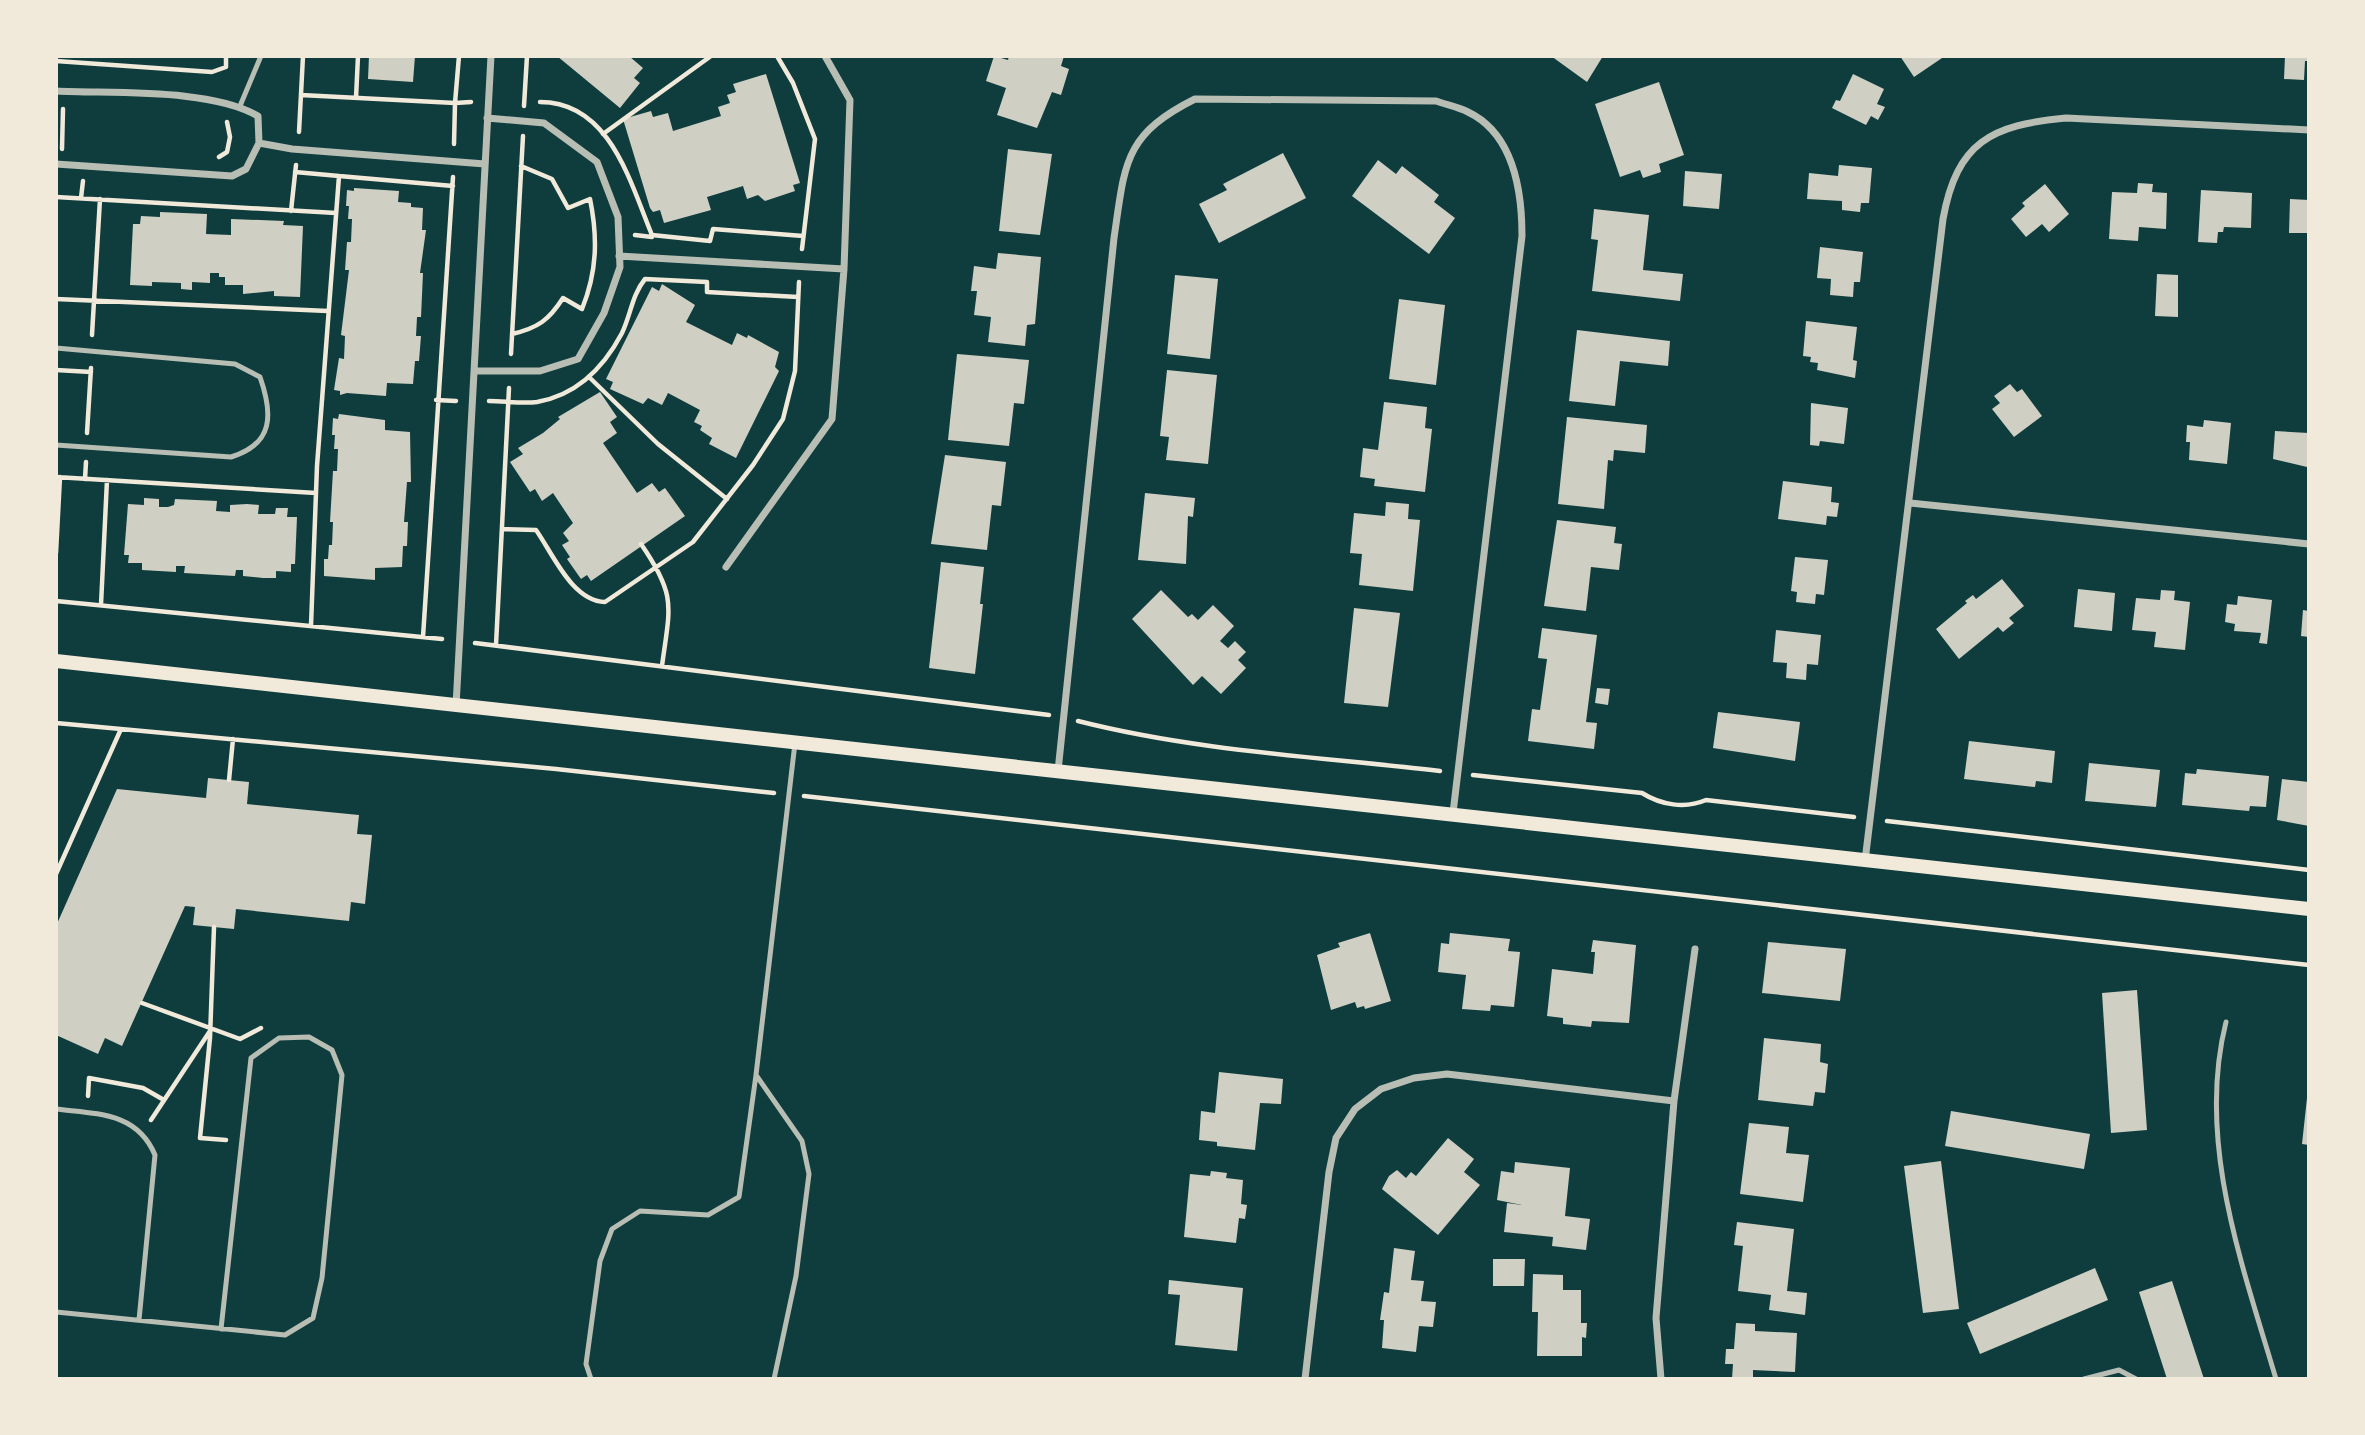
<svg xmlns="http://www.w3.org/2000/svg" width="2365" height="1435" font-family="'Fira Sans',sans-serif">
	<style>
		.building { fill: #cfcfc3 }
		.lines { fill: none; stroke-linecap: round; stroke-linejoin: round }
		.path { stroke: #f1e9da; stroke-width: 4.5 }
		.service { stroke: #b8beb3; stroke-width: 5 }
		.minor { stroke: #b8beb3; stroke-width: 7 }
		.secondary { stroke: #f1e9da; stroke-width: 14 }
	</style>
	<rect width="100%" height="100%" fill="#0f3d3e"/>
	<!-- building -->
	<path class="building" d="M369,56H415L413,82L368,79Z
		M557,56H629L643,68L634,78L640,83L620,108Z
		M994,56L1008,60L1009,56H1064L1061,66L1069,69L1061,95L1052,92L1037,128L997,115L1006,88L986,81Z
		M1551,56H1603L1587,82Z
		M1900,56H1945L1914,77Z
		M2285,56H2309V61H2305L2304,80L2284,79Z
		M766,74L800,183L793,185L795,191L765,201L758,195L747,199L743,186L707,197L711,210L664,223L660,210L653,212L650,208L623,119L651,111L653,117L668,113L673,131L721,116L718,107L730,103L727,95L736,92L733,84Z
		M1853,74L1884,89L1877,104L1885,107L1878,120L1871,116L1866,125L1832,108L1836,100L1840,101Z
		M1659,82L1684,155L1659,164L1661,172L1643,178L1640,170L1620,177L1595,104Z
		M1008,149L1052,154L1040,235L999,231Z
		M1283,153L1306,198L1219,243L1199,204L1227,190L1223,184Z
		M1378,160L1396,174L1402,166L1439,195L1434,202L1455,218L1429,254L1352,196Z
		M1839,165L1872,168L1869,203H1861L1860,212L1842,210V201L1807,199L1809,173L1838,176Z
		M1685,171L1722,174L1719,209L1683,206Z
		M2138,183L2153,184L2152,192L2167,193L2166,229L2139,227L2138,241L2109,239L2112,192L2137,193Z
		M2045,184L2069,214L2049,232L2042,224L2026,237L2011,219L2025,206L2022,203Z
		M354,188L399,191L398,202L411,203V207L423,208L422,230H426L420,273H423L421,317H417L416,336H421L419,361H415L413,384L387,383L386,396L347,393L340,395V391L334,390L339,358L344,359L345,336L341,335L349,270H345L347,242H351L352,219H348L349,206H346L347,190L354,191Z
		M2201,190L2252,193L2251,228L2224,227L2223,232H2218L2217,243L2198,242Z
		M2290,199L2309,200V233H2289Z
		M1594,209L1649,215L1643,270L1683,274L1680,301L1592,291L1598,240L1591,239Z
		M160,212L207,214L206,234L231,235V219L284,221L283,225L303,226L300,297L274,296V291L243,294V285H225V277H219V273H210V283L192,282V290L181,289V283L152,282V286L130,285L133,224H140L141,216L160,217Z
		M1820,247L1863,252L1860,282H1854L1853,297L1830,295L1831,279L1817,278Z
		M998,253L1041,257L1035,324L1027,325L1025,346L988,342L991,317L974,315L977,291H971L974,266L996,269Z
		M2157,274L2178,275V317L2155,316Z
		M1175,275L1218,279L1210,359L1167,354Z
		M662,284L695,305L686,322L732,345L737,333L747,338L748,335L779,352L775,367L779,371L736,458L709,444L712,438L700,430L702,426L694,422L700,410L668,393L662,405L648,398L643,404L610,389L613,382L606,379L652,287L659,291Z
		M1399,299L1445,305L1436,385L1389,379Z
		M1806,321L1857,327L1853,360L1857,361L1855,378L1817,370L1818,363L1810,362L1811,357L1803,356Z
		M1577,330L1670,341L1668,366L1620,361L1615,406L1569,401Z
		M957,354L1029,360L1024,404L1014,403L1009,446L948,440Z
		M1167,370L1217,375L1208,464L1166,460L1169,437L1160,436Z
		M2010,384L2017,392L2022,389L2042,416L2014,437L1992,409L2000,403L1994,396Z
		M600,392L617,417L610,422L617,433L603,443L637,493L652,483L659,492L665,488L685,516L591,581L587,575L581,579L567,559L570,557L562,545L569,541L563,533L573,523L553,493L542,501L535,489L530,492L510,462L523,454L518,448L543,433L560,419L558,417Z
		M1384,402L1427,407L1425,428L1432,429L1425,492L1374,486L1375,479L1360,477L1363,448L1378,450Z
		M1811,403L1848,408L1844,444L1820,441L1819,446L1810,445Z
		M339,414L385,420V430L410,432L411,482H407L404,522H408L407,546H403L402,567L375,568V580L324,576V559H328L329,545H332L333,522H330L333,471H337L338,449H334L335,435H332L333,418L338,419Z
		M1567,417L1647,425L1645,453L1614,450L1613,461L1608,460L1604,509L1558,504Z
		M2204,420L2231,423L2227,464L2189,460L2190,442H2186L2187,425L2203,427Z
		M2275,431L2309,433L2307,467L2273,459Z
		M945,455L1006,462L1001,506L992,505L987,550L931,544Z
		M1783,481L1832,487L1831,502L1839,503L1837,517L1827,516L1826,525L1778,519Z
		M1145,493L1195,498L1193,517L1188,516L1186,564L1138,560Z
		M144,498L159,499V507H168L174,505L175,499L217,501L216,511L230,512V505L247,504L259,505L258,514H275L276,508H288L287,517H297L295,564H291V572L276,571V578H263L243,576V570H236L235,576L184,573L185,566H176V572L142,570V563H128L129,555H124L128,504L144,505Z
		M1386,502L1409,504L1408,519L1420,520L1413,591L1359,585L1362,554L1350,553L1354,513L1385,516Z
		M1557,520L1616,527L1614,543L1622,544L1619,570L1591,567L1586,611L1544,606Z
		M1795,557L1828,560L1824,595L1816,594L1815,604L1796,602L1797,592L1791,591Z
		M941,562L984,567L980,604H983L975,674L929,668Z
		M2002,579L2024,606L2009,618L2014,623L2003,632L1998,627L1959,659L1936,629L1967,603L1965,601L1973,595L1976,599Z
		M2078,589L2115,593L2112,631L2074,627Z
		M1161,590L1188,617L1192,614L1198,620L1213,605L1234,626L1220,641L1228,648L1235,641L1246,652L1238,660L1246,668L1221,694L1202,676L1193,685L1132,619Z
		M2161,590L2175,591L2174,600L2190,602L2185,650L2154,647L2156,632L2132,630L2136,598L2160,600Z
		M2238,596L2272,600L2267,644L2259,643L2261,633L2234,631L2235,624L2225,622L2227,604L2237,605Z
		M1354,608L1400,613L1388,707L1344,703Z
		M2303,610L2309,611V637L2301,636Z
		M1542,628L1597,635L1586,722L1597,723L1594,749L1528,741L1532,709L1540,710L1547,659L1538,658Z
		M1776,630L1821,635L1818,665L1807,664L1806,680L1786,678L1787,663L1773,662Z
		M1597,688L1610,689L1608,705L1595,703Z
		M1718,712L1800,722L1795,761L1713,748Z
		M1969,741L2055,751L2052,783L2036,781L2035,787L1964,779Z
		M2089,763L2160,770L2156,807L2085,801Z
		M2197,769L2269,776L2266,807L2250,806L2249,811L2182,805L2185,773L2196,774Z
		M208,778L249,782L247,804L359,815L357,834L372,835L365,904L351,902L349,921L236,909L234,929L193,925L195,907L185,906L122,1046L105,1038L98,1054L56,1035V926L117,789L206,798Z
		M2282,779L2309,782V826L2277,820Z
		M1370,933L1391,1001L1365,1009L1364,1006L1357,1008L1355,1002L1331,1010L1317,955L1340,947L1338,943Z
		M1450,933L1510,939L1508,951L1520,952L1514,1007L1491,1005L1490,1011L1462,1009L1466,975L1438,972L1441,943L1449,944Z
		M1593,940L1636,945L1629,1023L1592,1021L1591,1027L1563,1024V1018L1547,1016L1552,969L1593,974L1595,952H1591Z
		M1768,942L1846,949L1840,1001L1762,993Z
		M2137,990L2147,1130L2111,1133L2102,993Z
		M1764,1038L1821,1044L1820,1062L1828,1064L1825,1093L1815,1092L1813,1106L1758,1100Z
		M1219,1072L1283,1079L1281,1104L1260,1103L1255,1150L1217,1146V1142L1199,1140L1201,1111L1215,1113Z
		M2307,1098H2309V1145L2302,1144Z
		M1951,1111L2090,1134L2084,1169L1945,1146Z
		M1749,1123L1789,1127L1786,1153L1809,1155L1803,1202L1740,1194Z
		M1448,1138L1474,1159L1464,1172L1480,1185L1438,1235L1382,1189L1389,1176L1397,1170L1406,1178L1411,1172L1416,1176Z
		M1941,1161L1959,1309L1923,1313L1904,1166Z
		M1515,1162L1570,1168L1565,1216L1590,1219L1586,1250L1552,1246L1553,1237L1504,1232L1507,1203L1522,1205L1497,1200L1501,1171L1514,1173Z
		M1211,1171L1227,1173L1226,1178L1243,1180L1241,1204L1247,1205L1245,1219L1239,1218L1236,1243L1184,1237L1190,1174L1210,1176Z
		M1737,1222L1794,1229L1787,1291L1807,1293L1805,1315L1769,1310L1771,1295L1738,1291L1743,1246L1734,1245Z
		M1394,1248L1415,1251L1411,1280L1424,1281L1421,1301L1436,1302L1433,1327L1419,1326L1416,1352L1382,1348L1384,1320H1380L1384,1292L1389,1293Z
		M1493,1259H1525L1524,1286H1493Z
		M2095,1268L2108,1300L1980,1354L1967,1323Z
		M1533,1274L1563,1275V1290H1581V1323H1587L1586,1338L1582,1337V1356H1537L1538,1312H1532Z
		M1169,1280L1243,1288L1237,1351L1175,1345L1180,1295L1168,1294Z
		M2172,1281L2204,1379H2167L2139,1292Z
		M1736,1323L1755,1324V1331L1797,1333L1795,1372L1753,1370V1379H1732L1733,1364H1725L1726,1349H1734Z"/>
	<g class="lines">
		<!-- path -->
		<path class="path" d="M777,56L793,83L815,139L802,249
			M56,61L212,72L226,67V56
			M301,95L455,103L459,56
			M356,98L358,56
			M540,102C610,102 630,182 652,235L710,241L713,229L803,236
			M524,106L527,56
			M299,132L303,56
			M603,134L711,56
			M454,144L455,103L471,102
			M62,149L63,109
			M219,157L227,152L230,137L227,122
			M295,172L339,176
			M56,197L336,213
			M81,198L83,181
			M291,211L296,165
			M635,235L652,237
			M56,299L328,311
			M512,334C538,328 549,320 563,298L582,309C597,272 598,238 590,199L568,208L552,179L521,166
			M92,335L100,199
			M511,354L523,136
			M56,370L91,372
			M589,377L658,444L727,499
			M436,400L456,401
			M489,401C504,401 522,404 537,402C577,395 604,367 622,333C631,314 632,295 645,279L707,282V292L798,297
			M87,433L91,368
			M56,477L316,493
			M85,479L86,462
			M502,529L536,530C553,554 572,601 605,602L693,542L753,465L783,419L795,371L799,282
			M641,544C677,596 670,606 662,666
			M56,553L60,477
			M56,601L442,639
			M101,605L107,480
			M311,626L317,466L339,176L453,186
			M423,637L453,177
			M475,643L1049,715
			M496,645L509,388
			M1078,721C1196,751 1320,757 1440,771
			M56,723L556,769L774,793
			M1473,775L1642,793C1661,805 1685,809 1706,800L1854,817
			M229,780L233,739
			M804,796L2309,965
			M1887,821L2309,870
			M56,874L121,729
			M214,927L210,1038L200,1138L226,1140
			M142,1003L240,1039L261,1028
			M88,1096L89,1078L143,1088L164,1100
			M151,1120L210,1031"/>
		<!-- service -->
		<path class="service" d="M240,106L261,56
			M56,348L235,364L260,377C273,414 274,444 231,457L56,445
			M2226,1022C2196,1141 2242,1264 2276,1379
			M756,1075L795,743
			M56,1109C97,1114 137,1112 155,1155L139,1320
			M56,1312L285,1335L313,1318L322,1278L342,1075L332,1050L309,1037L279,1038L251,1058L221,1329
			M591,1379L586,1364L600,1261L612,1229L640,1211L708,1215L739,1197L756,1075L802,1141L809,1174L796,1276L774,1379
			M2084,1379L2119,1370L2136,1379"/>
		<!-- minor -->
		<path class="minor" d="M56,91C114,94 210,88 258,116L259,143
			M56,164L232,176L246,169L259,143L292,149L485,164
			M619,256L844,269
			M474,371H540L578,359L604,313L620,267L618,217L597,162L544,123L487,118
			M1910,503L2309,544
			M726,567L832,419L844,269L850,100L825,56
			M456,706L491,56
			M1058,771L1114,238C1125,164 1123,135 1195,99L1436,101C1447,105 1458,107 1468,112C1514,134 1522,191 1522,236L1453,813
			M1865,861L1943,219C1957,142 1991,125 2066,118L2309,130
			M1305,1379L1329,1172L1336,1138L1355,1109L1381,1089L1414,1078L1447,1074L1674,1101
			M1661,1379L1656,1318L1674,1101L1695,949"/>
		<!-- secondary -->
		<path class="secondary" d="M56,661L2309,909"/>
	</g>
	<!-- border -->
	<rect width="2365" height="1435" fill="none" stroke="#f1e9da" stroke-width="116"/>
</svg>
